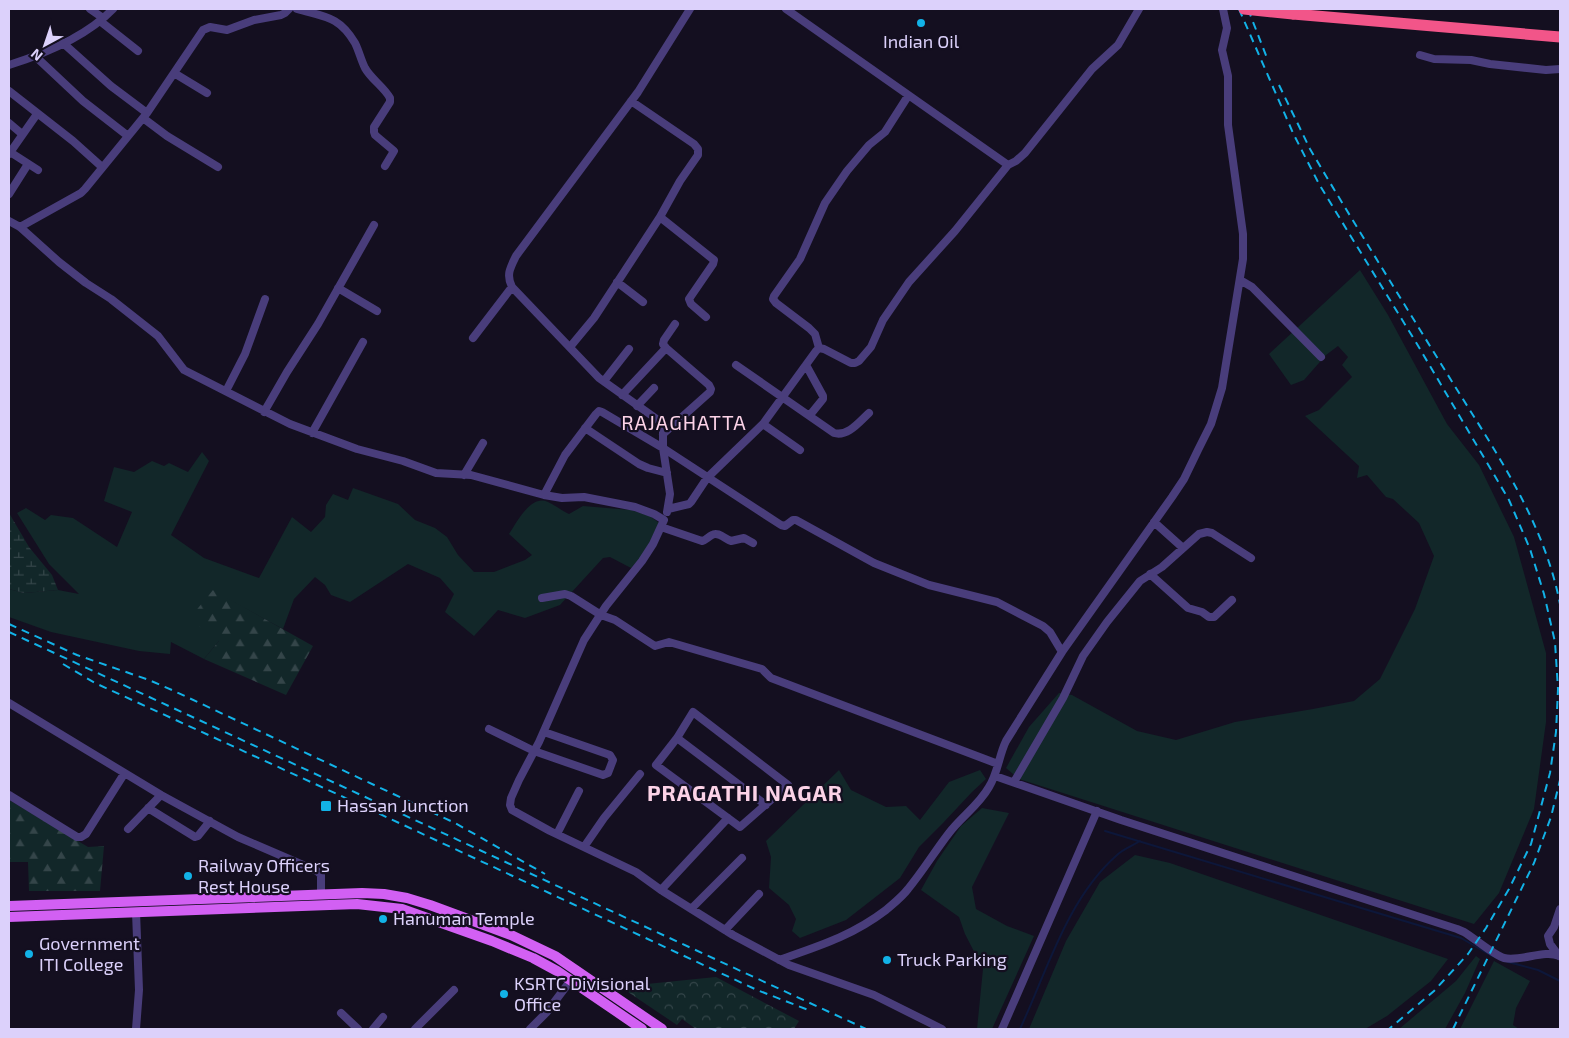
<svg xmlns="http://www.w3.org/2000/svg" width="1569" height="1038" font-family="'Exo 2',sans-serif">
	<style>
		.grass { fill: #122729 }
		.forest { fill: url(#forest-firs) }
		.wetland { fill: url(#wetland-marsh) }
		.park { fill: url(#park-crowns) }
		.lines { fill: none; stroke-linecap: round; stroke-linejoin: round }
		.stream { stroke: #0d173a; stroke-width: 2 }
		.minor { stroke: #493d7b; stroke-width: 8 }
		.major { stroke: #d260f3; stroke-width: 10 }
		.highway { stroke: #f25589; stroke-width: 11 }
		.rail { stroke: #12b2e7; stroke-width: 2; stroke-dasharray: 8 6; stroke-linecap: butt }
		.highway-bridge { stroke: #f25589; stroke-width: 11 }
		.poi-dot { fill: #12b2e7; stroke: #140f20; stroke-width: 2 }
		.labels { text-anchor: middle; stroke-width: 4.5; stroke-linejoin: round; paint-order: stroke }
		.poi-label { font-size: 18px; fill: #dcd1fb; stroke: #140f20; text-anchor: start }
		.quarter-label { font-size: 20px; letter-spacing: 1px; fill: #fcd3e7; stroke: #140f20 }
		.district-label { font-size: 22px; font-weight: bold; letter-spacing: 1px; fill: #fcd3e7; stroke: #140f20 }
	</style>
	<defs>
		<pattern id="forest-firs" width="22" height="20" patternUnits="userSpaceOnUse" patternTransform="scale(1.25)"><rect width="22" height="20" fill="#122729"/><path d="M5 1l3.5 6h-7zM16 11l3.5 6h-7z" fill="#344549"/></pattern>
		<pattern id="wetland-marsh" width="20" height="14" patternUnits="userSpaceOnUse" patternTransform="scale(1.25)"><rect width="20" height="14" fill="#122729"/><path d="M1 5h8M5 5V1M11 12h8M15 12V8" fill="none" stroke="#344549"/></pattern>
		<pattern id="park-crowns" width="20" height="18" patternUnits="userSpaceOnUse" patternTransform="scale(1.25)"><rect width="20" height="18" fill="#122729"/><path d="M2 6a3 3 0 1 1 6 0M12 15a3 3 0 1 1 6 0" fill="none" stroke="#344549"/></pattern>
	</defs>
	<rect width="100%" height="100%" fill="#140f20"/>
	<!-- grass -->
	<path class="grass" d="M1360,270L1388,315L1447,424L1479,465L1514,537L1546,653V722L1534,809L1499,893L1474,924L1019,779L1006,768L1029,727L1059,693L1072,695L1137,731L1176,740L1235,722L1313,709L1354,701L1380,679L1415,609L1434,556L1419,523L1393,499L1386,497L1367,475L1357,478L1359,466L1305,416L1319,410L1352,377L1342,365L1348,357L1338,346L1326,355L1304,380L1291,385L1269,354Z
		M202,452L209,461L171,535L204,558L259,578L292,517L311,532L325,517L326,505L333,494L348,500L353,488L398,504L415,520L435,528L447,537L458,555L474,572H494L525,560L532,555L509,534C517,522 531,494 548,502C555,505 562,511 569,514L583,506L631,510L650,516L659,523L644,554L631,568L610,557L603,558L560,605L525,618L498,610L474,636L445,612L454,594L440,578L408,564L350,602L331,595L325,585L315,577L294,599L283,629L213,591L219,641L204,659L171,642L170,654L139,651L51,632L9,617V589L24,593L58,590L79,594L49,564L17,513L26,508L45,520L51,515L73,518L117,547L132,512L104,501L114,467L134,472L152,461L164,466L169,463L188,472Z
		M839,770L851,790L886,807L906,806L920,820L949,782L980,770L986,779L972,792L943,823L919,847L900,878L846,920L800,938L792,931L796,919L789,905L769,888L771,857L766,841Z
		M982,808L1009,813L972,887L976,909L1007,926L1034,936L992,1029H977L983,969L965,934L959,917L921,890L937,861L961,826Z
		M1135,855L1170,863L1448,959L1431,981L1387,1016L1365,1029H1029L1066,941L1100,882Z
		M1476,956L1480,959L1465,993L1445,1029H1399L1456,981Z
		M1494,961L1530,981L1516,1008L1513,1025L1519,1029H1460Z"/>
	<!-- forest -->
	<path class="forest" d="M213,590L313,646L286,695L204,659L219,641L189,619Z
		M9,800L88,847L104,846L100,891H29L28,862H9Z"/>
	<!-- wetland -->
	<path class="wetland" d="M9,513L29,547L52,575L58,590L24,593L9,589Z"/>
	<!-- park -->
	<path class="park" d="M716,977L799,1021L794,1029H696L682,1019L677,1025L622,988L626,984L637,985Z"/>
	<g class="lines">
		<!-- stream -->
		<path class="stream" d="M1105,831L1461,938L1492,956
			M1508,962L1538,970L1560,981
			M1020,1029C1047,971 1067,899 1117,855C1123,849 1132,846 1140,841"/>
		<!-- minor -->
		<path class="minor" d="M90,9L103,18
			M297,9C325,17 339,16 355,43C359,51 361,60 365,68C371,79 384,87 390,98V102L374,127V132L375,135L394,151L385,166
			M786,9L1008,165
			M100,21L138,51
			M63,43L111,86L147,113
			M1420,55L1434,59L1471,60L1490,64L1546,70L1560,69
			M35,56L83,101L128,136
			M9,65C44,54 87,36 113,9
			M174,73L207,93
			M9,91L73,141L102,167
			M143,118L167,136L218,167
			M9,123L22,134
			M10,152L38,170
			M9,154L37,114
			M9,194L28,164
			M660,217L714,260L713,264L689,299L691,304L706,317
			M9,221L20,227L59,262L86,283L111,299L158,336L184,370L290,424L357,449L403,461L436,473L471,475L544,495L562,498L584,497L635,507L654,514L664,520L653,544L642,561L606,606L584,640L539,742L519,780L511,798L510,805L512,810L550,831L636,872L661,890L733,935L789,965L874,995L942,1029
			M20,227L81,193L85,189L147,113L203,30L210,27L227,30L254,20L281,15L285,13L289,9
			M1240,280L1252,287L1321,357
			M617,282L643,302
			M338,288L377,311
			M473,338L512,287
			M570,347L594,318L660,217L680,181L698,155V149L694,144L631,101
			M666,348L663,344L664,340L675,324
			M819,348L815,334L809,328L776,303L773,299L774,296L800,259L825,203L847,171L869,145L885,132L908,96
			M736,365L834,433C848,437 860,421 869,413
			M806,365L823,396V399L810,415
			M604,381L629,349
			M226,391L245,354L265,299
			M622,395L666,348L709,385L711,389L710,392L663,434
			M637,406L654,388
			M264,412L287,372L318,324L374,225
			M763,424L800,450
			M585,428L639,464L648,468L667,473
			M312,433L363,342
			M464,475L483,443
			M544,495L565,455L596,414L599,411L602,412L663,448L781,525L785,526L793,520H796L874,563L929,585L997,602L1043,626L1050,632L1062,652
			M668,509L689,504L691,502L707,478L763,424L816,351L819,348L824,349L851,363H855L859,361L871,347L883,320L909,282L955,231L1008,165L1016,161L1025,153L1092,69L1118,45L1139,9
			M667,512L670,494L663,448V427L658,420L599,378L512,287C506,275 510,268 516,256L638,92L690,9
			M1154,522L1183,548
			M661,527L702,541C706,540 708,537 712,535C718,531 725,539 731,541L744,538L753,543
			M1150,574L1188,608L1202,612L1209,617H1214L1232,600
			M542,598L565,594L571,596L601,615L615,620L655,646L669,642L762,669L771,678L998,764
			M9,703L161,795L238,837L317,871L321,875V894
			M693,712L788,785L740,827L656,765L677,738Z
			M489,729L534,751L603,775L608,773L613,760L610,755L544,732
			M677,738L766,805
			M995,776L1121,820L1457,929L1464,932C1474,938 1495,956 1504,958C1521,962 1545,949 1559,956
			M1014,782L1063,698L1083,656L1107,622L1140,581L1162,567L1199,534L1207,532L1212,533L1251,558
			M9,795L77,837H81L86,834L124,774
			M148,808L195,837L198,836L210,821
			M128,829L161,795
			M557,834L579,791
			M584,847L604,818L640,774
			M661,890L728,818
			M691,909L742,858
			M725,930L759,894
			M1559,956L1550,944L1548,936L1554,927L1560,909
			M779,960C819,946 852,936 886,910C894,903 902,897 908,889C923,871 935,851 949,833C961,817 979,805 989,787C998,773 999,755 1006,741L1062,652L1172,497L1184,479L1198,450L1211,424L1222,388L1243,259V234L1228,125V76L1222,50L1227,28L1223,9
			M341,1013L358,1029
			M136,1029L139,990L136,912
			M373,1029L383,1017
			M415,1029L454,990
			M530,1029L546,1013L571,980
			M1002,1029L1097,811"/>
		<!-- major -->
		<path class="major" d="M9,906L362,893L384,894L407,898L430,905L511,935L555,956L662,1029
			M9,917L357,904L402,909L492,941L533,958L557,971L642,1029"/>
		<!-- highway -->
		<path class="highway" d="M1293,14L1560,37"/>
		<!-- rail -->
		<path class="rail" d="M1239,9L1293,133L1319,184L1350,235L1417,344L1509,500L1530,549L1544,594L1555,642L1558,689L1556,732L1550,773L1531,844L1509,889L1486,928L1468,954L1434,991L1389,1029
			M1248,9L1267,58
			M1279,85L1310,149L1326,176C1367,244 1409,312 1451,380C1495,451 1544,521 1560,604
			M9,624L77,655L149,680L172,690L455,823L545,874
			M9,632L866,1029
			M63,664L95,683L337,794L757,990L811,1011
			M1453,1029L1534,863L1551,817L1560,780"/>
		<!-- highway-bridge -->
		<path class="highway-bridge" d="M1244,9L1293,14"/>
	</g>
	<!-- markers -->
	<g class="poi-dot">
		<circle cx="921" cy="23" r="5"/>
		<rect x="320" y="800" width="12" height="12" rx="2.5"/>
		<circle cx="188" cy="876" r="5"/>
		<circle cx="383" cy="919" r="5"/>
		<circle cx="29" cy="954" r="5"/>
		<circle cx="887" cy="960" r="5"/>
		<circle cx="504" cy="994" r="5"/>
	</g>
	<g class="labels">
		<!-- poi labels -->
		<g class="poi-label">
			<text x="921" y="48" text-anchor="middle">Indian Oil</text>
			<text x="337" y="812">Hassan Junction</text>
			<text x="198" y="872">Railway Officers<tspan x="198" dy="21">Rest House</tspan></text>
			<text x="393" y="925">Hanuman Temple</text>
			<text x="39" y="950">Government<tspan x="39" dy="21">ITI College</tspan></text>
			<text x="897" y="966">Truck Parking</text>
			<text x="514" y="990">KSRTC Divisional<tspan x="514" dy="21">Office</tspan></text>
		</g>
		<!-- quarter labels -->
		<g class="quarter-label">
			<text x="684" y="430">RAJAGHATTA</text>
		</g>
		<!-- district labels -->
		<g class="district-label">
			<text x="745" y="801">PRAGATHI NAGAR</text>
		</g>
	</g>
	<!-- border -->
	<rect width="1569" height="1038" fill="none" stroke="#dcd1fb" stroke-width="20"/>
	<!-- north arrow -->
	<g transform="translate(45 45) rotate(220)" stroke="#140f20" stroke-width="4" paint-order="stroke">
	<path d="M0-4L9 19L0 12L-9 19Z" fill="#dcd1fb"/>
	<text y="-8" font-size="14" font-weight="bold" text-anchor="middle" fill="#dcd1fb">N</text>
	</g>
</svg>
